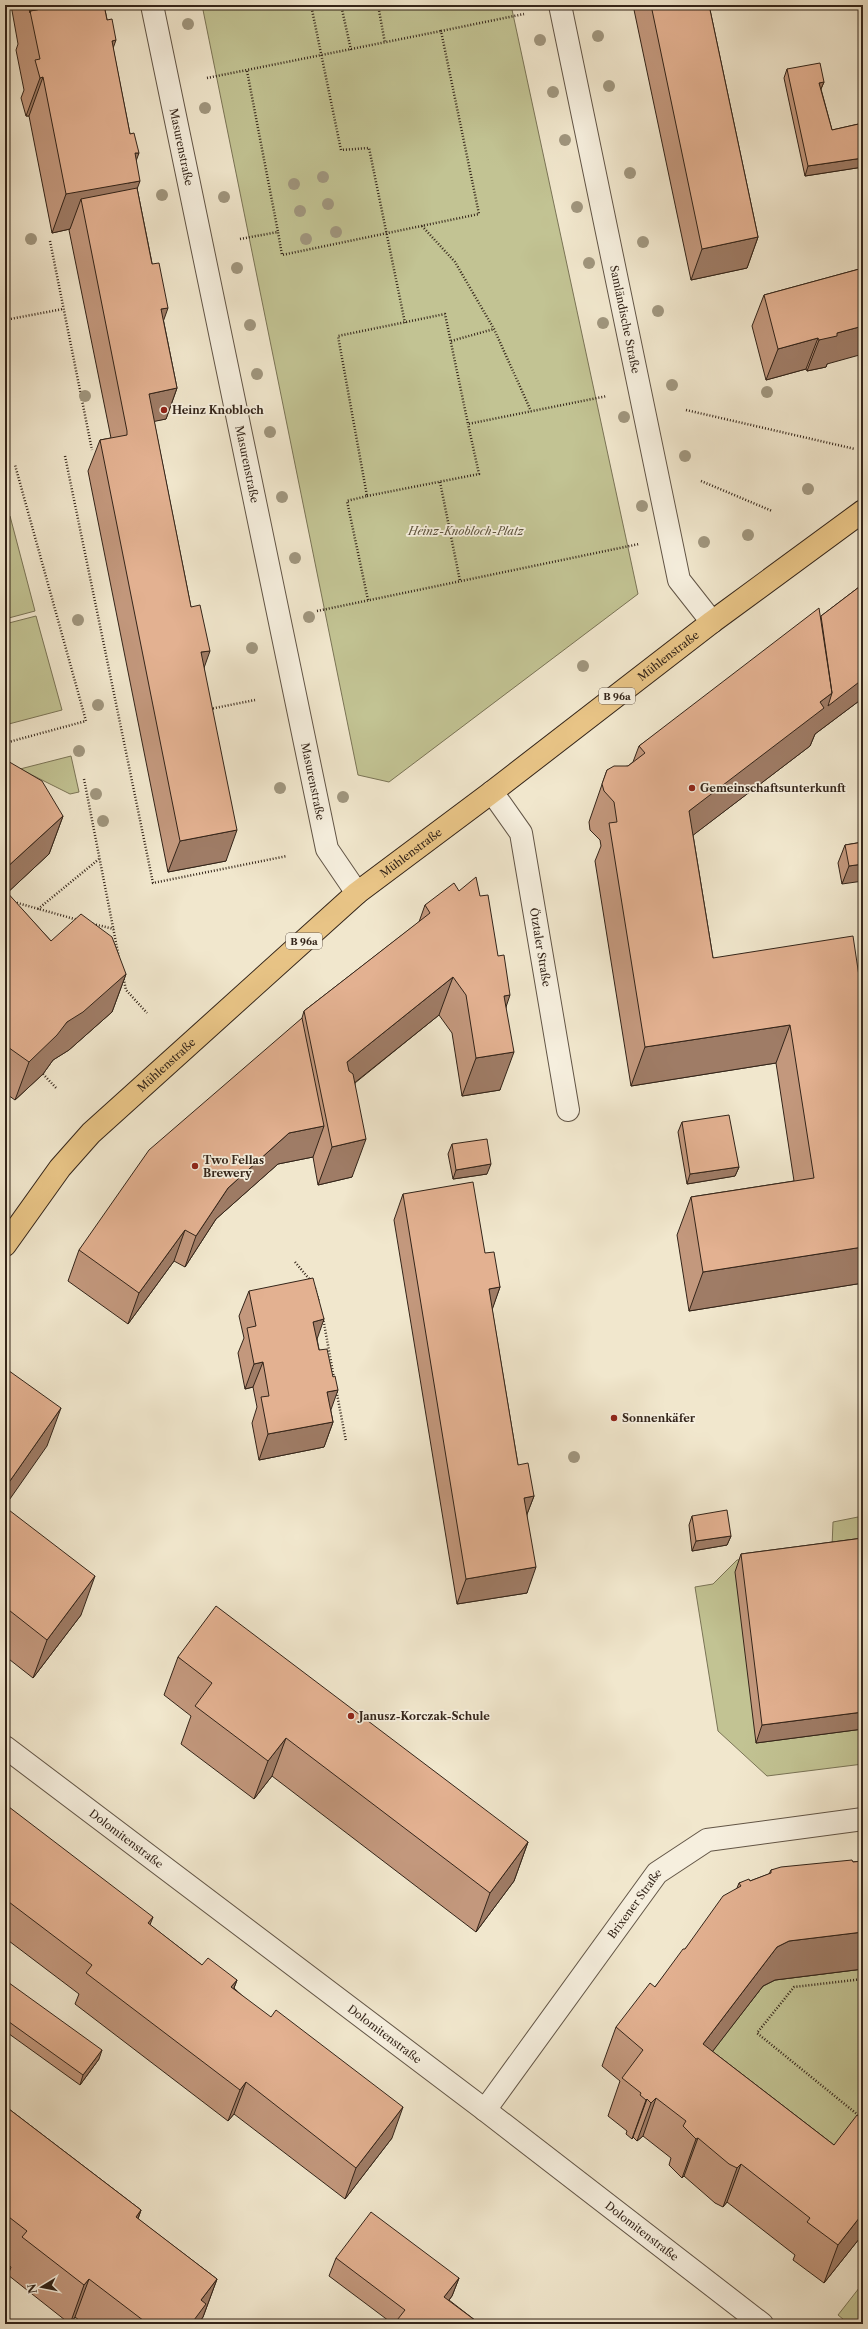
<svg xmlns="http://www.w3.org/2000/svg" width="868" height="2329" font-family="'Libre Caslon Text',serif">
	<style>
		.green { fill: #c2c393; stroke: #7a7456 }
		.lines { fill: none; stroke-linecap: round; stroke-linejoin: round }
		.minor-casing { stroke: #625546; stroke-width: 24 }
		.major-casing { stroke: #332419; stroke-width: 24 }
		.path { stroke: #332419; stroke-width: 2.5; stroke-dasharray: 1 2; stroke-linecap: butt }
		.minor { stroke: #f6efde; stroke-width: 22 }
		.major { stroke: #e8c486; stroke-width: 22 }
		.tree { fill: #a0967e }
		.wall { fill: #c3987d; stroke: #332419 }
		.shaded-wall { fill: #9f7c66; stroke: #332419 }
		.building { fill: #e3b191; stroke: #332419 }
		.poi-dot { fill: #8f2418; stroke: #f6efde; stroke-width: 1.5 }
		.labels { text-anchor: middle; stroke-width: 3.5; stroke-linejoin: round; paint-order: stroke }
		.shield { fill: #f6efde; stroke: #6e6154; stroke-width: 1 }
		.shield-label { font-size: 10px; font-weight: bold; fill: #332419 }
		.street-label { font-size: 11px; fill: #332419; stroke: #f6efde }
		.poi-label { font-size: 11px; font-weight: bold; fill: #332419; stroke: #f6efde; text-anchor: start }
		.park-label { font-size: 11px; font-style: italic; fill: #5e543e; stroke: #f6efde }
	</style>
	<rect width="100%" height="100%" fill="#f1e7cd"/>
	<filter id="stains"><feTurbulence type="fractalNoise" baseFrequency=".005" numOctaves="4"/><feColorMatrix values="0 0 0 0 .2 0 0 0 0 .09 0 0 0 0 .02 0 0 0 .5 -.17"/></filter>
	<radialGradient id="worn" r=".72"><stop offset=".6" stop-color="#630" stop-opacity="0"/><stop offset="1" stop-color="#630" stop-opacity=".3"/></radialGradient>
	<!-- green -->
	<path class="green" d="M202,5H511L638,594L389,782L358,775Z
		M10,516L35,611L5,619V518Z
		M36,616L62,710L5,725V624Z
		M71,756L79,792L70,794L20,769Z
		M863,1516V1764L767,1776L718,1731L695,1587L713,1584L737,1560L832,1547L833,1522Z
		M863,1969V2169L689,2082L763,1986L775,1980Z
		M863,2283V2324H849L838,2315Z"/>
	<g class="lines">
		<!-- minor casing -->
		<g class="minor-casing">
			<g id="minor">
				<path id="s1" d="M152,5L327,849L357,893"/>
				<path id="s2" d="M560,5L679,580L712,622"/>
				<path id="s3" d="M492,792L521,833L568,1110"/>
				<path id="s4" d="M5,1747L485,2110L762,2324"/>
				<path id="s5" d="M485,2110L657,1873L707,1840L863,1819"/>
			</g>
		</g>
		<!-- major casing -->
		<g class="major-casing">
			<g id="major">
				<path id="s6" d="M5,1245L60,1168L91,1133L357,893L492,792L712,622L863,511"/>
			</g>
		</g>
		<!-- path -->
		<path class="path" d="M311,5L341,150L369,148L405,323
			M341,5L351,50
			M378,5L385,43
			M247,71L278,232
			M207,78L441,31
			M422,226L455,262L494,329L531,411
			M240,239L278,232L282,255L479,214L441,31L524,14
			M50,241L92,450
			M5,320L63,309
			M451,341L494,329
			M686,410L855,449
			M65,456L153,883L287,856
			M701,481L772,511
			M440,482L460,581
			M367,496L479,474L468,424
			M368,600L347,501L367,496L338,336L445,314L468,424L607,396
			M317,611L639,544
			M210,709L255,700
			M5,743L86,721L15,465
			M84,779L119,958
			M14,902L78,920
			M38,909L99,859
			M93,924L114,929
			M123,976L126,990L147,1013
			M43,1074L57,1089
			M295,1262L310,1280
			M315,1288L319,1302
			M323,1318L334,1378
			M336,1389L346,1441
			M863,1979L794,1987L757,2033L863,2119"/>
		<!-- minor -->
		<use href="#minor" class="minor"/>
		<!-- major -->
		<use href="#major" class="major"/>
	</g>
	<!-- trees -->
	<g class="tree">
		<circle cx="188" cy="24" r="6"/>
		<circle cx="598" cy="36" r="6"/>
		<circle cx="540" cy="40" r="6"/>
		<circle cx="609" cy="86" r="6"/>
		<circle cx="553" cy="92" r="6"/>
		<circle cx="205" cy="108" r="6"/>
		<circle cx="565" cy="140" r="6"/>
		<circle cx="630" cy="173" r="6"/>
		<circle cx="323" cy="177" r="6"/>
		<circle cx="294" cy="184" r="6"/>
		<circle cx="162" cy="195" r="6"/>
		<circle cx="224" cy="197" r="6"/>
		<circle cx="328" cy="204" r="6"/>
		<circle cx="577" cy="207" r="6"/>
		<circle cx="300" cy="211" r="6"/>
		<circle cx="336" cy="232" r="6"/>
		<circle cx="31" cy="239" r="6"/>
		<circle cx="306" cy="239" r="6"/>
		<circle cx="643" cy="242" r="6"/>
		<circle cx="589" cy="263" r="6"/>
		<circle cx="237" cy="268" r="6"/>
		<circle cx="658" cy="311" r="6"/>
		<circle cx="603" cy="323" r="6"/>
		<circle cx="250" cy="325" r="6"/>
		<circle cx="257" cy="374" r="6"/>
		<circle cx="672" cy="385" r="6"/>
		<circle cx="767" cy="392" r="6"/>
		<circle cx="85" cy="396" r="6"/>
		<circle cx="624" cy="417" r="6"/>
		<circle cx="270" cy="432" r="6"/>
		<circle cx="685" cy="456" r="6"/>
		<circle cx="808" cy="489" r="6"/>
		<circle cx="282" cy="497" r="6"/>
		<circle cx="642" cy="506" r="6"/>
		<circle cx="748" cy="535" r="6"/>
		<circle cx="704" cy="542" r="6"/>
		<circle cx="295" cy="558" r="6"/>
		<circle cx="309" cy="617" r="6"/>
		<circle cx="78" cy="620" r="6"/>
		<circle cx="252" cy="648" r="6"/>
		<circle cx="583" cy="666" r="6"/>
		<circle cx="98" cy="705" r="6"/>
		<circle cx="79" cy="751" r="6"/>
		<circle cx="280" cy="788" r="6"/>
		<circle cx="96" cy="794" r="6"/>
		<circle cx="343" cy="797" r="6"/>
		<circle cx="103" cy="821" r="6"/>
		<circle cx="574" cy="1457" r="6"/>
	</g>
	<!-- wall -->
	<path class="wall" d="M11,5H104L113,48L130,134L136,160L137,188L177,388L166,419L154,421L191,607L204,667L226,861L168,872L88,471L100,440L111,438L69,230L70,229L52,233L29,116H26L21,98L24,90L16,50L18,44Z
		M633,5H709L758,237L747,268L691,280Z
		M787,69L824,82L821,89L832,130L863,123V167L805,176L784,78Z
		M863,268L826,367L807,371L806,369L766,380L752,326L764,295Z
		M863,584V698L815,734L810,746L693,835L713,958L863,1003V1283L689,1311L677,1235L691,1197L794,1181L776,1063L631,1086L595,861L601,846L600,840L590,830L589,822L607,770L628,766L633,762L639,746L821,616Z
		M5,761L63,816L49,854L7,893L51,941L126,974L112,1012L69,1050L53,1060L43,1074L15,1100L5,1093Z
		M863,842L842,884L838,863L845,845Z
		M459,891L480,896L506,1007L500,1090L462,1096L452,1033L439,1015L355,1083L352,1177L318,1185L313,1157L278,1164L216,1219L185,1267L174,1261L128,1324L68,1281L79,1250L302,1018L304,1011L419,922L425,905Z
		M682,1122L739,1167L735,1176L687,1184L678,1132Z
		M452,1144L487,1174L453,1179L448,1154Z
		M403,1194L485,1253L500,1287L492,1309L518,1465L534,1496L527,1514V1593L457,1604L394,1220Z
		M249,1291L317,1339L333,1422L324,1447L259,1460L252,1423L257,1407L253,1387L245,1389L238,1353L244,1338L239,1316Z
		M5,1507L81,1615L33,1678L5,1656Z
		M692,1516L731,1536L727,1545L692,1551L689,1525Z
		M863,1538V1729L756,1743L735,1572L741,1554Z
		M178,1657L528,1842L514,1881L476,1932L272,1776L254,1799L181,1744L191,1716L164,1695Z
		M5,1813L202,1965L237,1980L234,1988L392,2138L345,2199L234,2114L228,2121L75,2004L79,1994L5,1938Z
		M863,1861V1969L775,1980L763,1986L712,2051L834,2145L863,2120V2234L824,2283L793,2260L795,2255L727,2202L723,2207L715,2203L684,2176L682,2178L669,2165L671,2158L643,2136L637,2141L633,2137L632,2139L626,2134L627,2131L608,2116L620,2081L602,2066L616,2027L655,1987L685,1949L737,1888L739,1883L750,1881L769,1874L771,1870Z
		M5,1980L99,2059L80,2085L5,2031Z
		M5,2106L141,2210L138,2219L217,2279L203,2317L198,2324H84L75,2317L70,2324L8,2275L11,2267L5,2263Z
		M336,2258L459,2278L452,2296L449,2300L480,2324H393L329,2276Z"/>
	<!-- shaded-wall -->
	<path class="shaded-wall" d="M116,40L102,79L112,41Z
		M43,77L29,116H26L40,78Z
		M824,82L820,91L819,83Z
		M135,153H139L128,183L140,181L126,219L81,199L70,229L52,233L66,194Z
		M863,158V167L805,176L808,166Z
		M758,237L747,268L691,280L702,249Z
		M168,308L157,339L161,309Z
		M863,326V354L827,364L826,367L807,371L819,340L837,333Z
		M818,338L806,369L766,380L778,349Z
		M177,388L166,419L137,425L149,394Z
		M210,651L199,682L201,652Z
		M863,679V698L815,734L810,746L675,849L689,811L820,702L832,693Z
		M63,816L49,854L5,895V869Z
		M237,830L226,861L168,872L180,841Z
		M863,864V881L842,884L849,866Z
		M126,974L112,1012L69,1050L53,1060L43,1074L15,1100L29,1062L67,1022Z
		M453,977L439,1015L333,1100L347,1062Z
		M510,995L497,1034L504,996Z
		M790,1025L776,1063L631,1086L645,1047Z
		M514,1052L500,1090L462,1096L476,1058Z
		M324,1126L313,1157L278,1164L216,1219L185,1267L196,1236L228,1188L289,1133Z
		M366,1139L352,1177L318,1185L332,1147Z
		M491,1164L487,1174L453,1179L456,1170Z
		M739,1167L735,1176L687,1184L690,1174Z
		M185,1230L174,1261L128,1324L139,1293Z
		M863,1247V1283L689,1311L703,1272Z
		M500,1287L491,1313L489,1289Z
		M324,1319L315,1345L313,1322Z
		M263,1362L253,1387L245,1389L254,1364Z
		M338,1390L329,1415L327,1392Z
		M61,1408L47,1446L5,1506V1488Z
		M333,1422L324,1447L259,1460L268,1434Z
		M534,1496L524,1522V1498Z
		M731,1536L727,1545L692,1551L696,1541Z
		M536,1567L527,1593L457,1604L466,1579Z
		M95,1576L81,1615L33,1678L47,1640Z
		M863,1712V1729L756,1743L762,1725Z
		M286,1738L272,1776L254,1799L268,1761Z
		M528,1842L514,1881L476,1932L490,1893Z
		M153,1917L141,1948L148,1923Z
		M863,1932V1969L775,1980L763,1986L689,2082L703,2044L777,1947L789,1941Z
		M237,1980L225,2011L231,1987Z
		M102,2050L99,2059L80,2085L83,2075Z
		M246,2082L234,2114L228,2121L240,2090Z
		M656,2098L643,2136L637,2141L651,2103Z
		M647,2099L633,2137L632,2139L646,2100Z
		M403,2107L392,2138L345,2199L356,2168Z
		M698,2138L684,2176L682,2178L696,2139Z
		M741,2164L727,2202L723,2207L737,2168Z
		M141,2210L127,2249L136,2217Z
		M863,2213V2234L824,2283L838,2245Z
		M459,2278L452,2296L437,2315L444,2297Z
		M89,2279L75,2317L70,2324L84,2285Z
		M217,2279L203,2317L198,2324H191L201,2300Z"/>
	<!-- building -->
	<path class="building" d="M28,5H64L30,11V13Z
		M64,5H104L107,20L112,19L116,40L112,41L130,134L134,133L139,153H135L140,181L66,194L43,77L40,78L35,60L40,59L30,11Z
		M651,5H709L758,237L702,249Z
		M820,63L824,82L819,83L832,130L863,123V158L808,166L787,69Z
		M137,188L152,264L159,263L168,308L161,309L177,388L149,394L191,607L200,605L210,651L201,652L237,830L180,841L100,440L127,435V431L81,199Z
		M863,268V326L837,333V336L819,340L818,338L778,349L764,295Z
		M863,584V679L828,706L832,693L821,616Z
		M819,608L832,693L820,702L824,708L689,811L713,958L853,936L863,1003V1247L703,1272L691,1197L814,1178L790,1025L645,1047L609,823L617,822L614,802L604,791L602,784L607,770L614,766H628L645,753L639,746Z
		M6,760L42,781L63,816L5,869V761Z
		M863,842V864L849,866L845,845Z
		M476,877L480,896L488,895L498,956L504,955L510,995L504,996L514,1052L476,1058L466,995L453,977L347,1062L349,1071L353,1074L366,1139L332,1147L304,1011L430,913L425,905L454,883L459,891Z
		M5,890L51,941L81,914L112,937L126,974L83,1012L67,1022L57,1035L29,1062L5,1045Z
		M302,1018L324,1126L289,1133L228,1188L196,1236L185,1230L139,1293L79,1250L149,1150Z
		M729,1115L739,1167L690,1174L682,1122Z
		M487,1139L491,1164L456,1170L452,1144Z
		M473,1182L485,1253L494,1252L500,1287L489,1289L518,1465L528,1463L534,1496L524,1498L536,1567L466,1579L403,1194Z
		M313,1278L324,1319L313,1322L319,1350L327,1349L333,1377L335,1376L338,1390L327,1392L333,1422L268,1434L261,1397L269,1396L263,1362L254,1364L247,1328L256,1326L249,1291Z
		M5,1368L61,1408L5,1488Z
		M5,1507L95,1576L47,1640L5,1607Z
		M727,1510L731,1536L696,1541L692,1516Z
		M863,1538V1712L762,1725L741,1554Z
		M216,1606L528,1842L490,1893L286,1738L268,1761L195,1706L212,1683L178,1657Z
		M9,1807L153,1917L148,1923L202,1965L208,1958L237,1980L231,1987L271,2017L276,2010L403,2107L356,2168L246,2082L240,2090L86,1973L92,1965L5,1899V1813Z
		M852,1860L853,1862L863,1861V1932L789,1941L777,1947L703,2044L834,2145L857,2115L863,2120V2213L838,2245L807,2222L810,2218L741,2164L737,2168L729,2164L698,2138L696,2139L683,2126L686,2121L656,2098L651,2103L647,2099L646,2100L640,2095L641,2093L622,2078L643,2050L616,2027L650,1983L655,1987L683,1949H685L723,1896L741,1886L739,1883L749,1879L750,1881L771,1873V1870L781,1867Z
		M5,1980L102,2050L83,2075L5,2019Z
		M5,2106L141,2210L136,2217L217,2279L201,2300L206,2304L191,2324L185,2320L182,2324H148L89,2279L84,2285L22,2237L27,2231L5,2214Z
		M371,2212L459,2278L444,2297L480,2324H394L405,2310L336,2258Z"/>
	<!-- markers -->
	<g class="poi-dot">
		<circle cx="164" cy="410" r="4"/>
		<circle cx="692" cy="788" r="4"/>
		<circle cx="195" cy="1166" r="4"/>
		<circle cx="614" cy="1418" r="4"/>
		<circle cx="351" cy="1716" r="4"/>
	</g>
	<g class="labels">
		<!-- shield labels -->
		<g class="shield">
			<rect x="599" y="688" width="36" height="16" rx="3"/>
			<rect x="286" y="933" width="36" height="16" rx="3"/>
		</g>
		<g class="shield-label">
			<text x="617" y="700">B 96a</text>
			<text x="304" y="945">B 96a</text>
		</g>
		<!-- street labels -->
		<g class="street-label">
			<text dy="4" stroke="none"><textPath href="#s1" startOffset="145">Masurenstraße</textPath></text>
			<text dy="4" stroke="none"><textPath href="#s2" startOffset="321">Samländische Straße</textPath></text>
			<text dy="4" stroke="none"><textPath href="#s1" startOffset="469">Masurenstraße</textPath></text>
			<text dy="4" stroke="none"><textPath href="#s6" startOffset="891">Mühlenstraße</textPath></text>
			<text dy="4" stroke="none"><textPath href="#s1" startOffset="793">Masurenstraße</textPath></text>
			<text dy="4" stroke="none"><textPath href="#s6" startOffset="567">Mühlenstraße</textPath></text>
			<text dy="4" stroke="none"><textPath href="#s3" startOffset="166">Ötztaler Straße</textPath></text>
			<text dy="4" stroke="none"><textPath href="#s6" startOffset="243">Mühlenstraße</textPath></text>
			<text dy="4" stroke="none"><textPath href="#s4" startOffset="152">Dolomitenstraße</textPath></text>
			<text dy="4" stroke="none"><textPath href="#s5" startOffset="255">Brixener Straße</textPath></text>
			<text dy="4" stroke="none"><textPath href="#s4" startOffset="476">Dolomitenstraße</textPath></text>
			<text dy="4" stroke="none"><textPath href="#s4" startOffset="800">Dolomitenstraße</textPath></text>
		</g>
		<!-- poi labels -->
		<g class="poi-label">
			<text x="172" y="414">Heinz Knobloch</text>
			<text x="700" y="792">Gemeinschaftsunterkunft</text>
			<text x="203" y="1164">Two Fellas<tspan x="203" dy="13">Brewery</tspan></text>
			<text x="622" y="1422">Sonnenkäfer</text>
			<text x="359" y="1720">Janusz-Korczak-Schule</text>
		</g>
		<!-- park labels -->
		<g class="park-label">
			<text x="466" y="535">Heinz-Knobloch-Platz</text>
		</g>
	</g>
	<!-- margin -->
	<rect width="868" height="2329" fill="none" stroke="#f1e7cd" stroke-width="20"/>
	<rect x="6" y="6" width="856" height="2317" fill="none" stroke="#332419" stroke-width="2"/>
	<rect x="10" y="10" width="848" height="2309" fill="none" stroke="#332419"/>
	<!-- north arrow -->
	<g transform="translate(42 2287) rotate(260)" stroke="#f6efde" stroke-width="3" paint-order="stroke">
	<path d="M0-3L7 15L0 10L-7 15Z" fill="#332419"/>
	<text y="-6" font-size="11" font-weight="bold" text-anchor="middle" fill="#332419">N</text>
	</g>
	<rect width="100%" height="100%" filter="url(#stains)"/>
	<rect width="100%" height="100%" fill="url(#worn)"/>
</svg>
